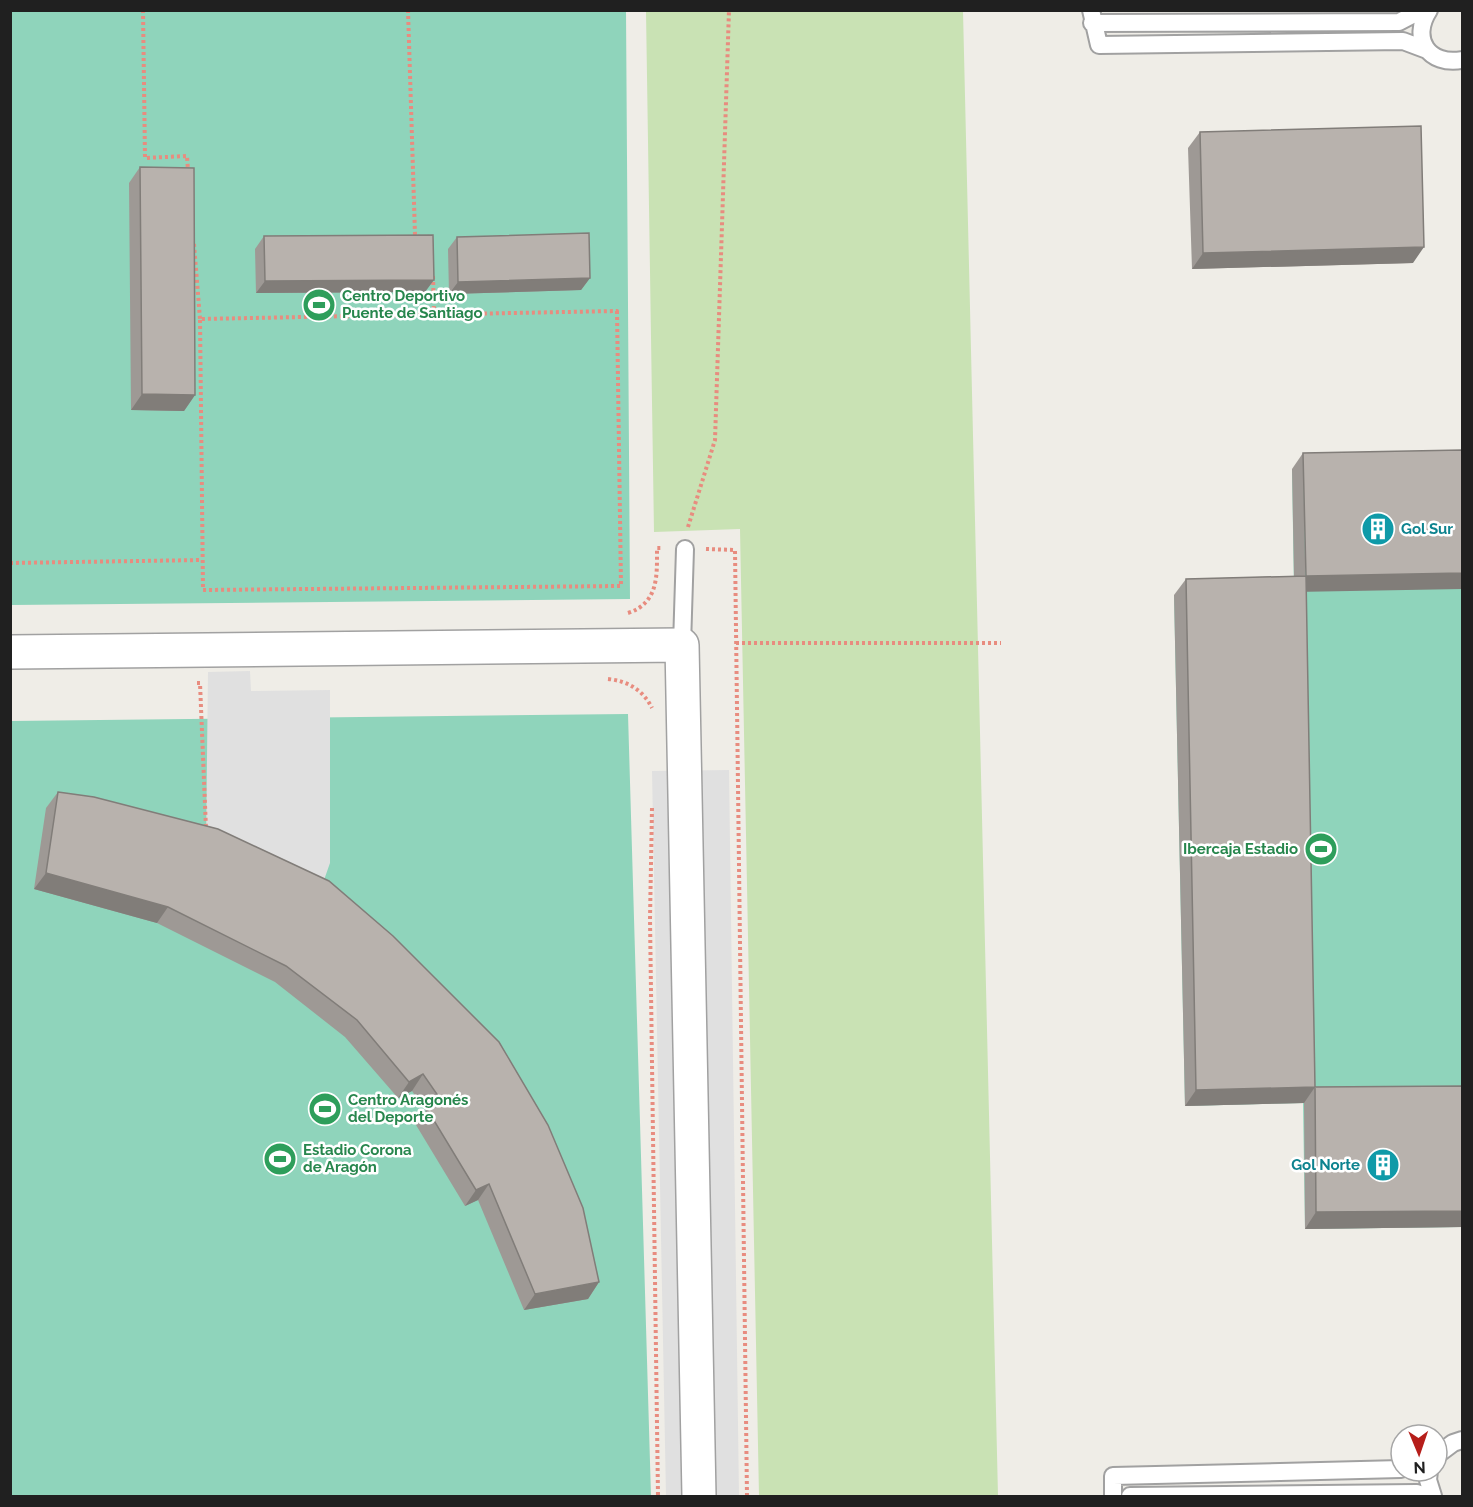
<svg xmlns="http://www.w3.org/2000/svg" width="1473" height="1507" font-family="Raleway,sans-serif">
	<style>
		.grass { fill: #c9e2b4 }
		.pitch { fill: #8fd4bb }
		.parking { fill: #e0e0e0 }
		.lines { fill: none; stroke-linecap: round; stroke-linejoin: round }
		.service-casing { stroke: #a1a1a1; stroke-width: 20 }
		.minor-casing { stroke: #a1a1a1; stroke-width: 36 }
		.path { stroke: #e88c7f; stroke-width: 4; stroke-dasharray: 3 3; stroke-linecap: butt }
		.service { stroke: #fff; stroke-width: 16 }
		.minor { stroke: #fff; stroke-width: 33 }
		.wall { fill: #9e9995 }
		.shaded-wall { fill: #817d79 }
		.building { fill: #b8b2ad; stroke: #817d79; stroke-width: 1.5 }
		.labels { text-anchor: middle; stroke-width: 5; stroke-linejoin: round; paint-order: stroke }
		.leisure-label { font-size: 15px; font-weight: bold; fill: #27864d; stroke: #fff; text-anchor: start }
		.culture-label { font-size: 15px; font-weight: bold; fill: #0d838f; stroke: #fff; text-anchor: start }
	</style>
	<rect width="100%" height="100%" fill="#efede7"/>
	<!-- grass -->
	<path class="grass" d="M646,11H963L998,1496H759L740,529L654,532Z"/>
	<!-- pitch -->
	<path class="pitch" d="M10,11H626L630,599L11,605Z
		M1462,466V1227L1305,1229L1303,1103L1185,1106L1174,595L1294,592L1292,469Z
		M628,714L651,1496H11V721Z"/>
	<!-- parking -->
	<path class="parking" d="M250,671L251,691L330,690V863L318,897L206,845L208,672Z
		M729,770L739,1496H666L652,771Z"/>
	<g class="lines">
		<!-- service casing -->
		<g class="service-casing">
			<path id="service" d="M1091,10L1099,45L1403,41L1427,50
				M1429,10C1410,39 1429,66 1462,60
				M1092,23L1399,22L1422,10
				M682,645L685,549
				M1437,1455L1453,1443L1462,1440
				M1429,1471L1428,1480L1433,1496
				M1113,1496V1476L1401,1469
				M1130,1496L1417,1493L1424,1496"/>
		</g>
		<!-- minor casing -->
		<g class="minor-casing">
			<path id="minor" d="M10,652L682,645L699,1496"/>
		</g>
		<!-- path -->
		<path class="path" d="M143,10L145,158L187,156L188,171
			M408,10L415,235L420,237
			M194,244L200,319
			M433,276L434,313
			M617,311L621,586L203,590L200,319Z
			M688,527L715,440L729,10
			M706,549L735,550L747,1496
			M10,563L202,560
			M628,613C659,603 657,575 657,548H663
			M736,643H1001
			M608,679C628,681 643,690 652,708
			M197,683H200L206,829
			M652,808L650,919L658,1496"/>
		<!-- service -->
		<use href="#service" class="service"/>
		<!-- minor -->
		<use href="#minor" class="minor"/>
	</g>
	<!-- wall -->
	<path class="wall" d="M1200,132L1413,263L1192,269L1188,148Z
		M140,167L195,395L184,411L131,410L129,183Z
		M264,236L425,292L256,293L255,249Z
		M457,237L590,278L581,290L449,294L448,249Z
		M1303,453L1315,1087L1462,1086V1227L1305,1229L1304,1103L1185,1106L1174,595L1186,579L1294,576L1292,469Z
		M58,792L218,829L599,1282L588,1299L524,1310L478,1200L465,1206L416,1125L426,1111L412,1091L398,1098L345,1037L275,982L157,923L34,889L46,808Z"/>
	<!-- shaded-wall -->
	<path class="shaded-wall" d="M1424,247L1413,263L1192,269L1203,253Z
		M590,278L581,290L449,294L458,282Z
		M434,280L425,292L256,293L265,281Z
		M142,394L195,395L184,411L131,410Z
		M1462,573V589L1294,592L1306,576Z
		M46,873L168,907L157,923L34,889Z
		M423,1074L412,1091L398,1098L409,1082Z
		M1315,1087L1304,1103L1185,1106L1196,1090Z
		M489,1184L478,1200L465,1206L476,1190Z
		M1462,1211V1227L1305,1229L1316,1212Z
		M599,1282L588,1299L524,1310L535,1294Z"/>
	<!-- building -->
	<path class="building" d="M1421,126L1424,247L1203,253L1200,132Z
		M140,167L194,168L195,395L142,394Z
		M589,233L590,278L458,282L457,237Z
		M433,235L434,280L265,281L264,236Z
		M1462,450V573L1306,576L1303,453Z
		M1306,576L1315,1087L1196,1090L1186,579Z
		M58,792L94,797L218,829L329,881L393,936L499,1042L548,1125L583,1208L599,1282L535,1294L489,1184L476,1190L427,1109L441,1100L423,1074L409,1082L357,1020L286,966L168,907L46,873Z
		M1462,1086V1211L1316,1212L1315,1087Z"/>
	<!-- icons -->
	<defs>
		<g id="stadium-disc" transform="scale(1.725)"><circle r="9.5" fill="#2e9e5b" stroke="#fff"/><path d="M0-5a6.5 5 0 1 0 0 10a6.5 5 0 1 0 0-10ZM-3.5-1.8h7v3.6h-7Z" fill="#fff"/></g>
		<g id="building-disc" transform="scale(1.725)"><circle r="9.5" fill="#0f9aa8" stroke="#fff"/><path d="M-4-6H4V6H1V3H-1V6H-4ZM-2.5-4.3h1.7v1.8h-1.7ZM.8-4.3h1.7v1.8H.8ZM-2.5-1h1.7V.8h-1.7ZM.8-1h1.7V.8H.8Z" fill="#fff"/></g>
	</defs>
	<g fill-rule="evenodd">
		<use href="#stadium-disc" x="319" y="305"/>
		<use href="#building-disc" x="1378" y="529"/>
		<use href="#stadium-disc" x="1321" y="849"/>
		<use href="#stadium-disc" x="325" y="1109"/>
		<use href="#stadium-disc" x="280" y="1159"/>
		<use href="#building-disc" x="1383" y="1165"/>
	</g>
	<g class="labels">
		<!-- leisure labels -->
		<g class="leisure-label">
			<text x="342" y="301">Centro Deportivo<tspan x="342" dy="17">Puente de Santiago</tspan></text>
			<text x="1298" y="854" text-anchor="end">Ibercaja Estadio</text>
			<text x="348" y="1105">Centro Aragonés<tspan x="348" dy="17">del Deporte</tspan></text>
			<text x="303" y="1155">Estadio Corona<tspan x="303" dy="17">de Aragón</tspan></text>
		</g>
		<!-- culture labels -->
		<g class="culture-label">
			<text x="1401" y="534">Gol Sur</text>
			<text x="1360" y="1170" text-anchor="end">Gol Norte</text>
		</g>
	</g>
	<!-- border -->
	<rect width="1473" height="1507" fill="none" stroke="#202020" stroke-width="24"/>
	<!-- north arrow -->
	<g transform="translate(1419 1453) rotate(178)"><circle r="28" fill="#ffffff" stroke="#a6a6a6" stroke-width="1.5"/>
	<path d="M0-4.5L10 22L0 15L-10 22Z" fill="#b61e1a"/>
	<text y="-9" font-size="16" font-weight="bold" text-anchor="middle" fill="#202020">N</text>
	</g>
</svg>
